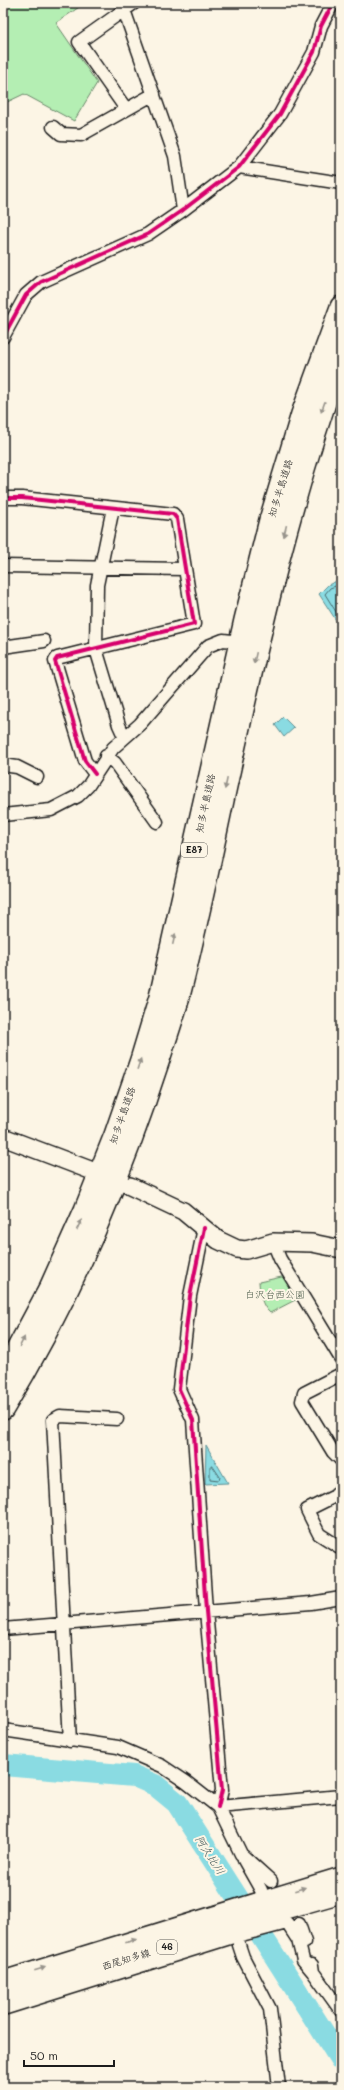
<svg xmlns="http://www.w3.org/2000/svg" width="344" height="2090" font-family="Mali,'Klee One',sans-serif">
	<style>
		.green { fill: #b4eeb3; stroke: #688568 }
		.water { fill: #8adbe2; stroke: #5e8f93 }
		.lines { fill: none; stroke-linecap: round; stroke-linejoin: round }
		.shore { stroke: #48686b; stroke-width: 1 }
		.river { stroke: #8adbe2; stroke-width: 22 }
		.street-tunnel { stroke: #dad4c7; stroke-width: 12; stroke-dasharray: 12 6; stroke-linecap: butt }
		.street-casing { stroke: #1c1c1c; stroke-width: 15 }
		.secondary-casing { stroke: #1c1c1c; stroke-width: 20 }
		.primary-casing { stroke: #1c1c1c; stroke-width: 22 }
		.highway-casing { stroke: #1c1c1c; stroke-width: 24 }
		.street { stroke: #fcf5e5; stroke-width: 12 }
		.secondary { stroke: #fcf5e5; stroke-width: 17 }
		.primary { stroke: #fcf5e5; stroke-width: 19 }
		.highway { stroke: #fcf5e5; stroke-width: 21 }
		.cycleway-casing { stroke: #fcf5e5; stroke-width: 6 }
		.cycleway { stroke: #d6006c; stroke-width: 4 }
		.oneway { fill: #97938b }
		.labels { text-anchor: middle; stroke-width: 4; stroke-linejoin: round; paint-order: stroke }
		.shield { fill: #fcf5e5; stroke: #5f5d58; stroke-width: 1 }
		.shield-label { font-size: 9px; font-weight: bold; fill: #1c1c1c }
		.street-label { font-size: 10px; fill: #1c1c1c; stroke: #fcf5e5 }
		.park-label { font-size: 10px; fill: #4a5b49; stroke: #fcf5e5 }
		.water-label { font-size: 11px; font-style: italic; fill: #3d5557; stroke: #fcf5e5 }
	</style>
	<rect width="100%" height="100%" fill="#fcf5e5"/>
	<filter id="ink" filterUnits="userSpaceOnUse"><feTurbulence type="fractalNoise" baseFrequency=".025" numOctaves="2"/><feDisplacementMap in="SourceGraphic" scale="8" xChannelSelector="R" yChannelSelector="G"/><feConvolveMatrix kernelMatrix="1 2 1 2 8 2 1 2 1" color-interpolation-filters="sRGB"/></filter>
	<g filter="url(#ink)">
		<!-- green -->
		<path class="green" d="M3,3H85L56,23L97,83L74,121L24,94L3,104Z
			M286,1276L301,1297L270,1313C261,1305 260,1294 259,1282Z"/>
		<!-- water -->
		<path class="water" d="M341,579V628L319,594L328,585Z
			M283,717L294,728L284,737L275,725Z
			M206,1445L228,1483L205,1484Z"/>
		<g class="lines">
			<!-- shore -->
			<path class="shore" d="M341,584L330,588L325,594L341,620
				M212,1465L220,1477L219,1480L210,1479V1467Z"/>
			<!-- river -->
			<path class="river" d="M3,1765L134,1776L155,1785L177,1803L341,2060"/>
			<!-- street-tunnel -->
			<path class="street-tunnel" d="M271,1881L299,1924"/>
			<!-- street casing -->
			<g class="street-casing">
				<path id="street" d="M134,3L124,10L175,156L183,210
					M124,10L79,42L126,109
					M53,127L61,134L81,135L154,94
					M239,167L341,183
					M3,337L26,295L41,282L148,234L183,210L239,167L280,114L314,52L321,26L333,3
					M3,498H22L173,514L177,519L194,624L57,658L55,661L85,761L95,774
					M113,508L97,585L96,649L119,725L124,736
					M3,566L184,569
					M3,647L44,641
					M106,756L115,763L157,822
					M3,765L17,767L37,777
					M3,815L51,810L78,796L88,786L113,748L140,724L208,646L223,640L232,641
					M204,1228L190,1296L179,1389L193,1420L206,1611L222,1790L218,1807
					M273,1242L280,1259L341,1359
					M341,1374L304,1393L302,1401L333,1452L341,1460
					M341,1489L335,1496L307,1510L319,1534L341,1548
					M3,1629L311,1603L341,1598
					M3,1730L118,1747L162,1766L186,1782L218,1807L241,1854L271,1881
					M70,1741L53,1420L60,1416L117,1419
					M218,1807L341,1796
					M244,1860L261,1890
					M299,1924L305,1942
					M239,1945L243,1957L270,2009L279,2087
					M312,1965L313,1972L341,2011
					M3,2009L230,1938L287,1923L298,1940L303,1960L313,1972"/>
			</g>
			<!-- secondary casing -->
			<g class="secondary-casing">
				<path id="secondary" d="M3,1137L90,1170
					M130,1186L183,1211L218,1240L237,1249L246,1250L273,1242L312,1243L341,1249"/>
			</g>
			<!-- primary casing -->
			<g class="primary-casing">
				<path id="primary" d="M3,1981L341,1877
					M3,1998L271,1913L341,1893"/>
			</g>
			<!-- highway casing -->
			<g class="highway-casing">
				<path id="highway" d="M3,1376L50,1288L85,1210L115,1135L141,1060L160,997L245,620L270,520L302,414L341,307
					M3,1409C62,1312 108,1208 145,1101C156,1068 168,1034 178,1000C197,926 212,851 228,777C259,635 291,493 341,357"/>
			</g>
			<!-- street -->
			<use href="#street" class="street"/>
			<!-- secondary -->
			<use href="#secondary" class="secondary"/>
			<!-- primary -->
			<use href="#primary" class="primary"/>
			<!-- highway -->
			<use href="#highway" class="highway"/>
			<!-- cycleway casing -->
			<g class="cycleway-casing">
				<path id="cycleway" d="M3,337L26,295L41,282L148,234L183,210L239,167L280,114L314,52L321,26L333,3
					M3,498H22L173,514L177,519L194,624L57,658L55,661L85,761L95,774
					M204,1228L190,1296L179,1389L193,1420L206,1611L222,1790L218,1807"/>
			</g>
			<!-- cycleway -->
			<use href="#cycleway" class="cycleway"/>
		</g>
		<!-- one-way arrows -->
		<defs><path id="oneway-solid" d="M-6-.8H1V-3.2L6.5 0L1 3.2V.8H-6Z"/></defs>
		<g class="oneway">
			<use href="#oneway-solid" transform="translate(323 407) rotate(110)"/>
			<use href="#oneway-solid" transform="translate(285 531) rotate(104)"/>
			<use href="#oneway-solid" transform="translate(255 658) rotate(103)"/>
			<use href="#oneway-solid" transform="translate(226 784) rotate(102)"/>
			<use href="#oneway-solid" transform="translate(174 939) rotate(-77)"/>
			<use href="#oneway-solid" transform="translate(139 1064) rotate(-71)"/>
			<use href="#oneway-solid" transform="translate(79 1225) rotate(-65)"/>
			<use href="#oneway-solid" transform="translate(22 1342) rotate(-63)"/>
			<use href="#oneway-solid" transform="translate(300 1889) rotate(-17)"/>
			<use href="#oneway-solid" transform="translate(131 1941) rotate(-17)"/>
			<use href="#oneway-solid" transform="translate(40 1969) rotate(-17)"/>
		</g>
	</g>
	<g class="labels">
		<!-- shield labels -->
		<g class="shield">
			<rect x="181" y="843" width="26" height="14" rx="3"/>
			<rect x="157" y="1940" width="20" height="14" rx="3"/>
		</g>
		<g class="shield-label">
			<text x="194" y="853">E87</text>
			<text x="167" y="1950">46</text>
		</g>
		<!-- street labels -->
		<g class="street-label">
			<text transform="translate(280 488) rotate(-73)" y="4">知多半島道路</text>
			<text transform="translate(205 803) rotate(-78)" y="4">知多半島道路</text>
			<text transform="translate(122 1115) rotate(-71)" y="4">知多半島道路</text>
			<text transform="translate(126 1959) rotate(-17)" y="4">西尾知多線</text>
		</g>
		<!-- park labels -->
		<g class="park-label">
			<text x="275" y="1298">白沢台西公園</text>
		</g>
		<!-- water labels -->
		<g class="water-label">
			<text transform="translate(210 1855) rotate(57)" y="4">阿久比川</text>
		</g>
	</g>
	<!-- margin -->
	<rect width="344" height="2090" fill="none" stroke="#fcf5e5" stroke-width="16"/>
	<rect x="8" y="8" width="328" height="2074" fill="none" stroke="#1c1c1c" stroke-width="1.5" filter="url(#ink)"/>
	<!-- scale -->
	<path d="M24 2060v6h90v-6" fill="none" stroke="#1c1c1c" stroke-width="2"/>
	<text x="30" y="2060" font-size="12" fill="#1c1c1c" stroke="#fcf5e5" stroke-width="3" paint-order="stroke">50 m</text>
</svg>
